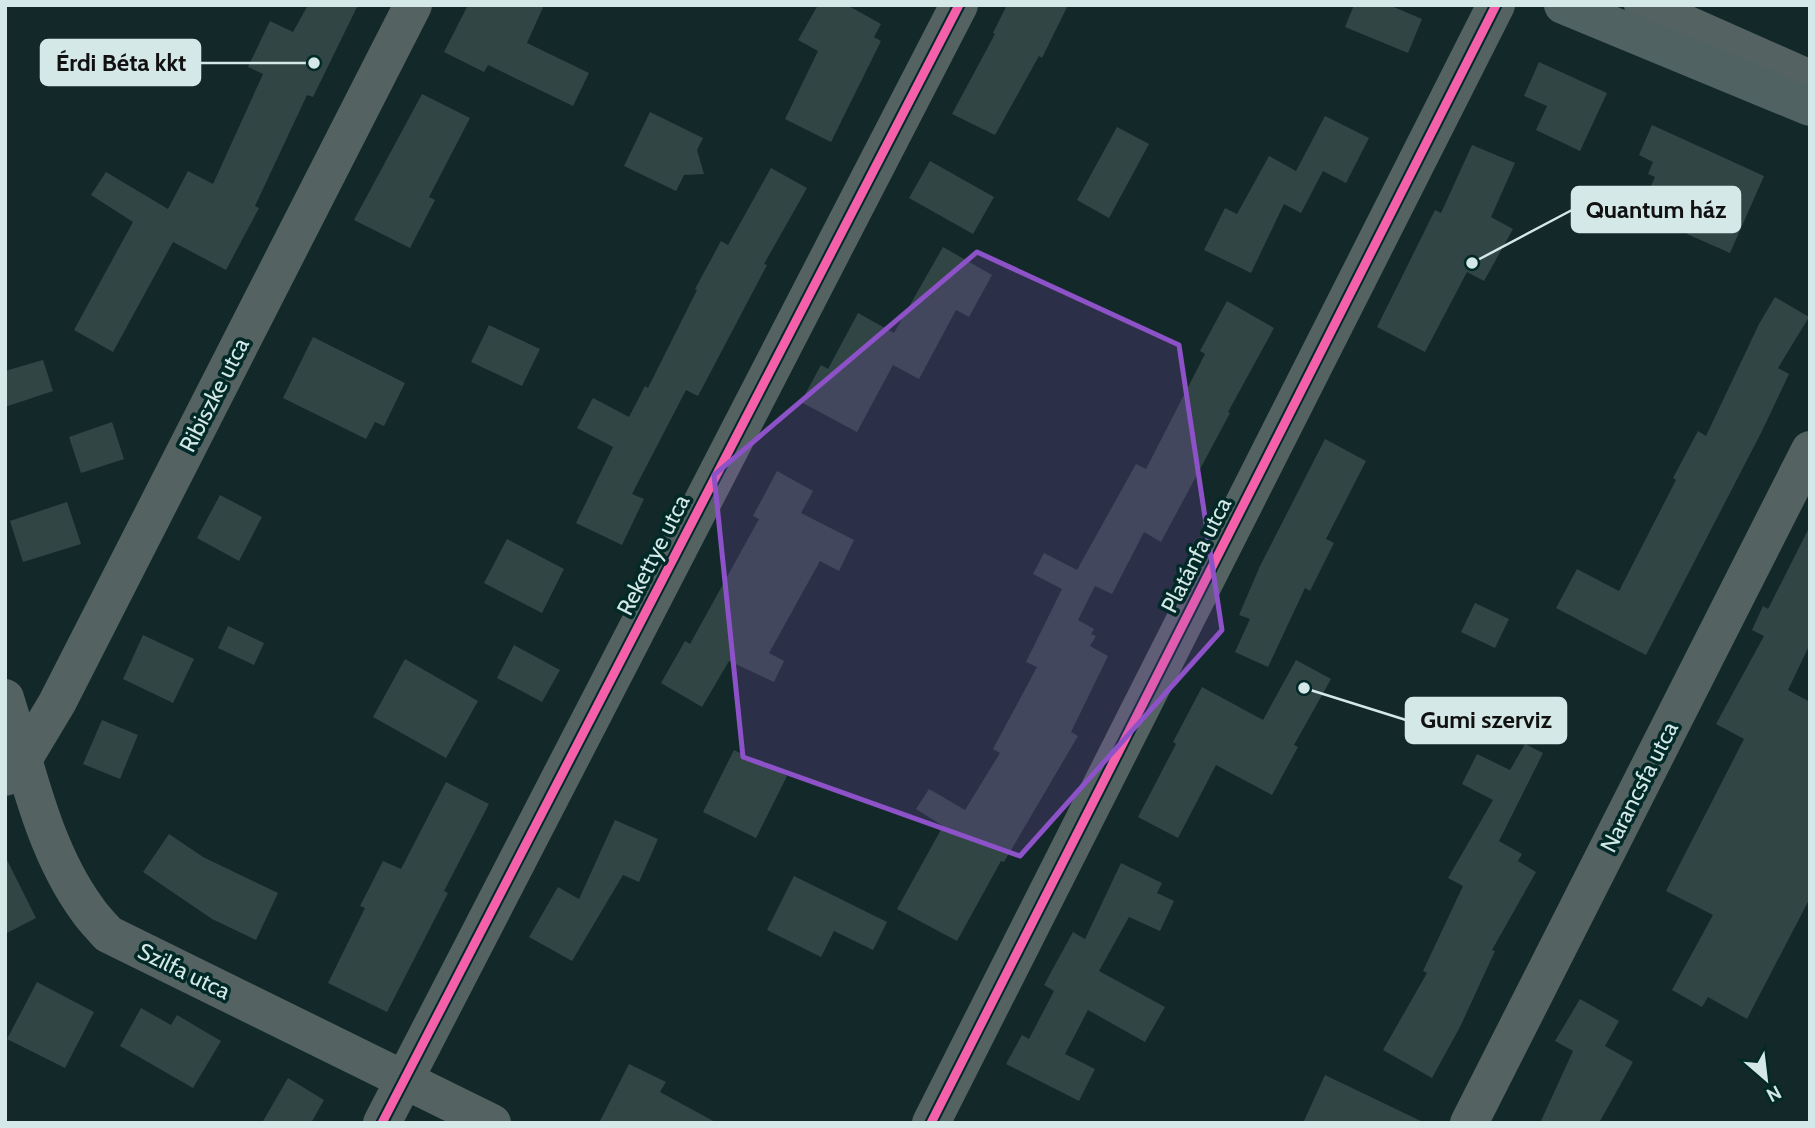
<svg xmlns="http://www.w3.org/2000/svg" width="1815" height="1128" font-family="Cabin,sans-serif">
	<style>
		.building { fill: #304544 }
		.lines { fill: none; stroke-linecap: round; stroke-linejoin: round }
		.minor { stroke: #556262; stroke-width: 38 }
		.major { stroke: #506262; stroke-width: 38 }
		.cycleway-casing { stroke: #002927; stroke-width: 13 }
		.cycleway { stroke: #f560ab; stroke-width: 9 }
		.marked { fill: #8d52c7; fill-opacity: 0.2; stroke: #8d52c7; stroke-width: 5; stroke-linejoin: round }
		.labels { text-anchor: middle; stroke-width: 7; stroke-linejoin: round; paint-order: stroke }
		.street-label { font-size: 23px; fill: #d4e9e7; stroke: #002927 }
		.leader { fill: none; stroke: #d4e9e7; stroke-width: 2.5 }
		.callout-dot { fill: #d4e9e7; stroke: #002927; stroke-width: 2.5 }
		.callout { fill: #d4e9e7; stroke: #d4e9e7; stroke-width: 2.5 }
		.callout-label { font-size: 24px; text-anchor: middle; font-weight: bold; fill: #111 }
	</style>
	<rect width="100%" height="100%" fill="#132929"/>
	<!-- building -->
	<path class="building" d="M308,5H358L313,97L307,95L255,206L259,208L226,270L173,242L113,352L74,330L133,222L91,195L106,172L168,209L188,171L213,184L263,74L248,67L270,21L293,32Z
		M468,5H544L527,43L589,73L573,106L488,65L484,72L444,52Z
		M818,5H847L881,24L874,37L881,41L831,142L785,119L818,51L798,40Z
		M1007,5H1068L1042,58L1039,56L995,135L952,114L995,34L993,33Z
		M1354,5H1389L1422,19L1408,53L1345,27Z
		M1539,62L1607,93L1580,151L1536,130L1547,106L1524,96Z
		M422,94L470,118L429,197L435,200L410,248L354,220Z
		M650,112L703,138L697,150L704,174L684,175L676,191L624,166Z
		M1325,116L1369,138L1346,183L1323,171L1301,213L1284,204L1251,273L1204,250L1225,208L1237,214L1269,156L1296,171Z
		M1652,125L1764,176L1730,253L1687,234L1693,221L1645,199L1655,177L1648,174L1653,162L1639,155Z
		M1117,127L1149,144L1109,218L1077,200Z
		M1472,145L1515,163L1491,217L1513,229L1484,281L1467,272L1425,352L1377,327L1435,210L1441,213Z
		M930,161L994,197L973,234L909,198Z
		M771,168L807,188L764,264L767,265L698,396L686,390L632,494L644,499L622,545L576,523L613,447L577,428L593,398L629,417L645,386L648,388L697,290L695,289L721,241L728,245Z
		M943,247L992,275L969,317L956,310L919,379L893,365L857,432L801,402L821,365L828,369L858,313L894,333Z
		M1775,297L1809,317L1778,368L1789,374L1761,433L1646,655L1556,608L1577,569L1619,591L1676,480L1673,478L1698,431L1706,436L1759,324Z
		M1227,301L1274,328L1228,412L1230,413L1161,542L1144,532L1112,594L1095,586L1078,620L1094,629L1091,634L1096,636L1090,646L1108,656L1071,732L1078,736L1004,862L1001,861L957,941L897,909L943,826L916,809L929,789L965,810L1000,753L993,749L1037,667L1026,662L1062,589L1033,574L1044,553L1077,570L1136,464L1146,469L1205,354L1200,351Z
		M489,325L540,349L522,386L471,362Z
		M313,337L405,383L384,426L375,422L366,439L283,398Z
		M43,360L53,391L5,407V371Z
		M112,422L124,459L81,473L69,437Z
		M1325,439L1366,461L1326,539L1334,543L1310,591L1305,588L1268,667L1235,652L1250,619L1239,615L1260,566Z
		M777,471L813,491L801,513L854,540L839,571L820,561L769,653L784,661L774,682L729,661L702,707L661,683L685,641L690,644L759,519L753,516Z
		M220,495L262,517L239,561L197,538Z
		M67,502L81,544L23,562L10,521Z
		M1810,526V644L1788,690L1810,702V898L1747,1019L1708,997L1702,1007L1672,990L1713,915L1666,891L1744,739L1716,724L1764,636L1752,630L1763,606L1768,609Z
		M507,539L564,569L542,613L484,583Z
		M1475,603L1509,619L1495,648L1461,632Z
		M228,626L264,643L254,665L218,648Z
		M143,635L194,659L173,703L123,679Z
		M514,645L560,670L542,702L497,678Z
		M405,659L478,701L446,758L373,717Z
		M1296,660L1331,679L1294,745L1298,747L1272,795L1216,765L1178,838L1138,817L1176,744L1173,742L1202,687L1263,720Z
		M102,720L138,735L120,779L83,764Z
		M1525,744L1543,753L1499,841L1522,854L1518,861L1536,872L1492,950L1495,951L1460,1027L1432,1078L1383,1050L1427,973L1423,971L1463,886L1448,878L1493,800L1462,784L1477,754L1510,770Z
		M734,750L787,776L756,838L703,812Z
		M446,782L489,804L444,891L448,893L387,1012L328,983L365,908L360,906L383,861L401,869Z
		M615,820L658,839L639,882L623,875L572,961L529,937L558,887L579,899Z
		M169,834L203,857L278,893L256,940L212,919L143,872Z
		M5,856L36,918L5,934Z
		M1121,863L1162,883L1157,893L1174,901L1160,931L1129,917L1099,971L1165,1007L1145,1042L1088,1010L1065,1054L1095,1069L1079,1101L1006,1064L1022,1035L1029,1039L1054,991L1044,985L1073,932L1085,939Z
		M794,876L887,922L873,950L834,931L821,957L767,930Z
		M37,982L94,1012L65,1068L7,1039Z
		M1580,999L1619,1021L1605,1046L1633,1062L1599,1123H1540L1573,1051L1555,1041Z
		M141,1008L171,1025L177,1015L221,1041L193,1088L120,1046Z
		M629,1064L666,1082L660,1092L717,1123H599Z
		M1325,1075L1425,1123H1303Z
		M288,1078L324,1100L311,1123H262Z"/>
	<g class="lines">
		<!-- minor -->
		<path class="minor" d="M1643,5L1810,79
			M5,698C27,768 43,849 87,909C93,918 101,926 108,934L492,1123
			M5,777L24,758L57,703L413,5
			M382,1123L959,5
			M931,1123L1496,5
			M1469,1123L1810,450"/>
		<!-- major -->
		<path class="major" d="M1563,5L1810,107"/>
		<!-- cycleway casing -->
		<g class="cycleway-casing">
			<path id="cycleway" d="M382,1123L959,5
				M931,1123L1496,5"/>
		</g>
		<!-- cycleway -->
		<use href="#cycleway" class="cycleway"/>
	</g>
	<!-- marked area -->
	<path class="marked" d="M977,252L1179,345L1222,630L1020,856L743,757L714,475Z"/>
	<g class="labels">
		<!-- street labels -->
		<g class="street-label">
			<text transform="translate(214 395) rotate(-63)" y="8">Ribiszke utca</text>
			<text transform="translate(653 555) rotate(-63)" y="8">Rekettye utca</text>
			<text transform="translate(1196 555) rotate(-63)" y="8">Platánfa utca</text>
			<text transform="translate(1639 787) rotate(-63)" y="8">Narancsfa utca</text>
			<text transform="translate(184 971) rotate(26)" y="8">Szilfa utca</text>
		</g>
	</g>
	<!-- callouts -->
	<path class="leader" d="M314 63L200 63M1472 263L1572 210M1304 688L1406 720"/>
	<g class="callout-dot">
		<circle cx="314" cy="63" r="7"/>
		<circle cx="1472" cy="263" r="7"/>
		<circle cx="1304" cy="688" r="7"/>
	</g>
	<g class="callout">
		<rect x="41" y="40" width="159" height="45" rx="7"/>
		<rect x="1572" y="187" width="168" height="45" rx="7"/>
		<rect x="1406" y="698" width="160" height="45" rx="7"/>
	</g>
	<g class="callout-label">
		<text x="121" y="71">Érdi Béta kkt</text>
		<text x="1656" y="218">Quantum ház</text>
		<text x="1486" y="728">Gumi szerviz</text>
	</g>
	<!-- border -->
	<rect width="1815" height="1128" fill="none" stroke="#d4e9e7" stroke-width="14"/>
	<!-- north arrow -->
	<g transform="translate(1766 1079) rotate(152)" stroke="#002927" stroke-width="5" paint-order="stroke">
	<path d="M0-5L12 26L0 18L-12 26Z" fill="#d4e9e7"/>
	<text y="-10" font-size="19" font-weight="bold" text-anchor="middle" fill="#d4e9e7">N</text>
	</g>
</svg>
